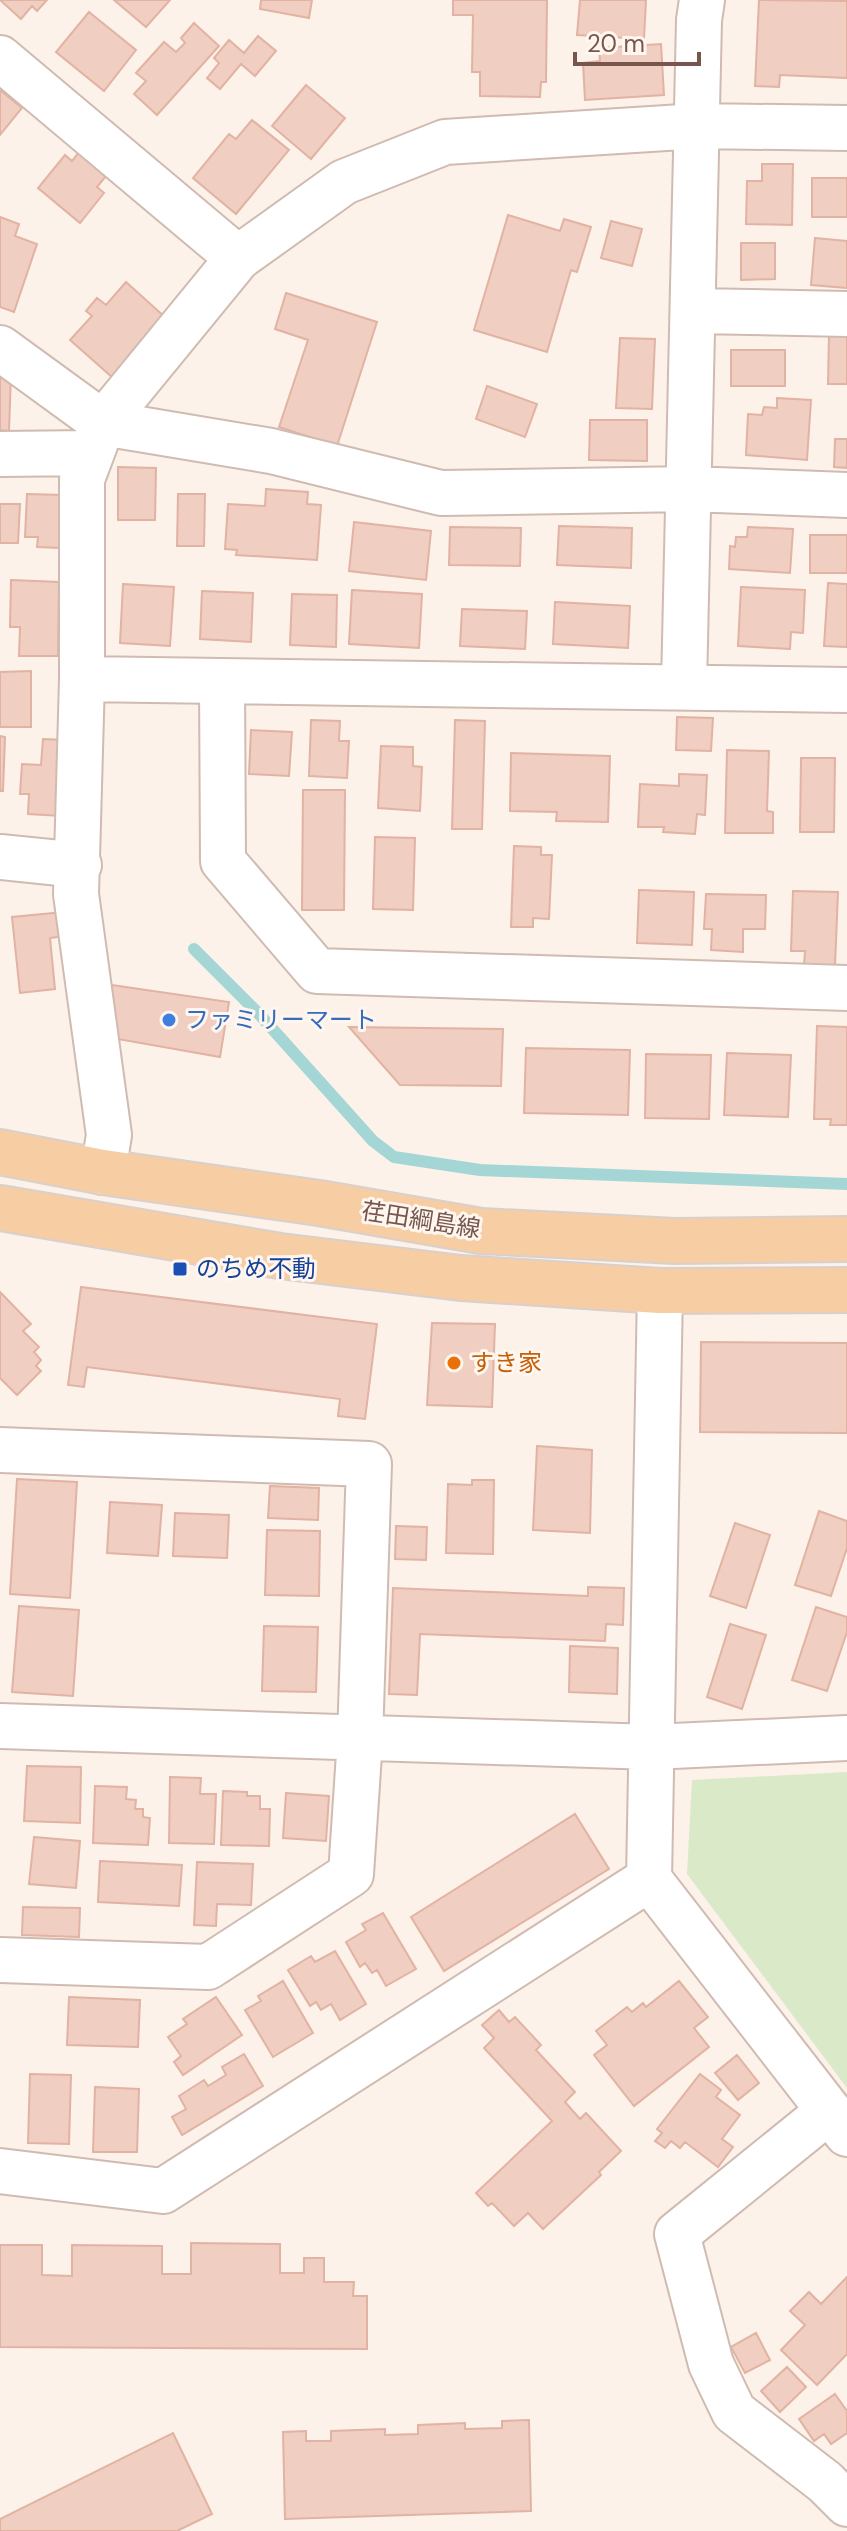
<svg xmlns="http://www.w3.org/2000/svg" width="847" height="2531" font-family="'DM Sans','Noto Sans JP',sans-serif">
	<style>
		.green { fill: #dae9c7 }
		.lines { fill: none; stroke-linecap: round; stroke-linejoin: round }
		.stream { stroke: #a4d6d6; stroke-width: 12 }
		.building { fill: #f0cec1; stroke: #e2b2a2; stroke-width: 2 }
		.minor-casing { stroke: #d0bbb1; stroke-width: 48 }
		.major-casing { stroke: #d9d0cd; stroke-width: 48 }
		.minor { stroke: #fff; stroke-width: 44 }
		.major { stroke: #f7cda4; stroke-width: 44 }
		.shop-dot { fill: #3f7fe0; stroke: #fef6ef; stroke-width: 3 }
		.transit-dot { fill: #1a4fb4; stroke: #fef6ef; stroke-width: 3 }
		.food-dot { fill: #e8710a; stroke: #fef6ef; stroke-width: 3 }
		.labels { text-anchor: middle; stroke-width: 6; stroke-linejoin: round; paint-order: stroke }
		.shop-label { font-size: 24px; fill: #366cbe; stroke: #fef6ef; text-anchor: start }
		.street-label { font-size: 24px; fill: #76564d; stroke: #fef6ef }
		.transit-label { font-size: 24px; fill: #164399; stroke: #fef6ef; text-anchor: start }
		.food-label { font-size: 24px; fill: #c56008; stroke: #fef6ef; text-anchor: start }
	</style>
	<rect width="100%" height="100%" fill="#fcf2e9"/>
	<!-- green -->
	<path class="green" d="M847,1772V2088L687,1874L692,1780Z"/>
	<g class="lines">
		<!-- stream -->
		<path class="stream" d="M194,949L259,1014L373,1141L394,1157L480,1170L847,1184"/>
	</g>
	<!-- building -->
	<path class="building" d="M0,0H47L37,11L32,6L21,19Z
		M114,0H170L146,27Z
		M261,0H312L309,18L260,9Z
		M453,0H547L546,82H541L540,97L480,96V72H472L473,15H453Z
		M580,0H646L644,39L577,35Z
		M759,0L847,1V78L780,75L779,87L755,86Z
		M89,12L136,50L104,91L56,52Z
		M194,23L219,46L157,115L134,94L146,81L136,73L164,42L176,52L185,43L181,38Z
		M258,36L276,51L255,76L241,64L220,89L207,78L219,63L214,58L229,40L244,53Z
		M661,44L664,95L585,100L583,63L600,61L599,48Z
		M306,85L345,118L311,159L272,126Z
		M0,90L22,108L0,135Z
		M252,120L289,150L236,214L193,178L229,134L236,139Z
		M79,152L107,175L97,187L104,193L80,223L38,188L65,155L72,161Z
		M762,164H793L792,225L746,224L747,181H762Z
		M812,178H847V217H812Z
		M508,215L560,231L564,219L591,227L577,272L571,270L547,352L474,330Z
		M0,217L19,224L15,236L37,244L14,312L0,307Z
		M611,221L642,229L632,266L601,258Z
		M815,238L847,241V288L811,285Z
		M741,243H775V279L741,280Z
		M126,282L166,318L113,378L70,340L92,316L86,311L97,298L106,305Z
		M286,293L377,322L337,446L279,427L308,340L275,329Z
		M829,335H847V384H828Z
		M620,338L655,339L652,409L616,408Z
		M731,350H785V386H731Z
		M0,374H11L9,431L0,430Z
		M487,386L537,404L525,437L476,419Z
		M777,398L811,400L807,460L746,455L748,414L762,415L764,407L777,408Z
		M590,420H647V461L589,460Z
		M835,439H847V468L834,467Z
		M118,467L156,468L155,520H118Z
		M266,489L308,492L307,504L321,505L317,560L236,555L237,550L225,549L228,504L265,506Z
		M27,494L64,495L61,548L37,547L38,537H25Z
		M178,494H205L204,546H177Z
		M0,504H20L18,543H0Z
		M354,522L431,531L426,580L349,571Z
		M559,526L632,528L631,568L557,565Z
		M450,527L521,528L520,566L449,565Z
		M748,527L793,529L790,573L729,569L730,546L735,547L736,537H747Z
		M810,535H847V573H810Z
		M11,580L59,582L58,656H19L20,627H10Z
		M828,583L847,584V647L824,646Z
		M123,584L174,587L170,646L120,643Z
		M741,587L805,590L803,633L791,632L790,649L738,646Z
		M352,590L422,594L419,648L349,644Z
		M202,591L253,593L251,642L200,639Z
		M292,594L337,595L336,647L290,645Z
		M555,602L630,606L628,648L553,644Z
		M462,609L527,611L525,649L460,646Z
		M31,671V727H0V672Z
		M677,717L713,718L711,751L676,750Z
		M311,720L340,721L339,741H349L347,778L309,776Z
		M455,720L485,721L482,829H452Z
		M251,730L292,732L289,776L249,774Z
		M0,736L5,737L3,791H0Z
		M43,739L67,740L61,816L28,814L29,794H20L22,764L41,765Z
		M381,746L413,747V766L422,767L420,811L378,808Z
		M727,750L769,751L767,811L773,812V833H725Z
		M511,753L610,756L608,822L556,821L557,812L510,811Z
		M801,758H835L834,832H800Z
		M679,774L707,775L705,815L697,814L695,834L663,832L664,827H638L640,784L679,786Z
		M303,790H345L344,910H302Z
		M375,837L415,838L413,910L373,909Z
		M514,846L541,847V855H552L549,919L533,918V927H511Z
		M639,890L694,892L692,945L637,943Z
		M793,891L838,892L835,966L804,965L805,951H791Z
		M706,894L766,895L765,929H743V952L711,950L712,929H704Z
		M63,912L65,936L50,938L55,989L20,993L12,917Z
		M112,985L229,1002L220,1057L112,1038Z
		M817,1026L847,1027V1125H830L831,1119H814Z
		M349,1027L503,1029L501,1086L400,1085Z
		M526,1048L630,1050L628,1115L524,1113Z
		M727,1053L791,1055L788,1117L724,1115Z
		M646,1054L711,1055L709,1119L645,1118Z
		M81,1287L377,1324L365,1419L338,1416L340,1399L87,1367L84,1387L68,1385Z
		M0,1292L31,1324L23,1331L39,1347L34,1352L41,1360L36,1366L41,1371L17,1395L0,1378Z
		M432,1323L495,1324L492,1407L427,1405Z
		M701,1342L847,1343V1433L700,1432Z
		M537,1446L592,1450L590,1533L533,1530Z
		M17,1479L77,1482L70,1598L10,1594Z
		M472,1480H494L493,1554L446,1553L448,1484L472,1485Z
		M270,1486L319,1488L318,1520L268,1518Z
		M110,1502L162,1505L158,1556L107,1553Z
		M819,1511L847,1521V1548L831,1596L795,1585Z
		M175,1513L229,1515L227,1558L173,1556Z
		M735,1523L770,1535L746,1608L710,1596Z
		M396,1526L427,1527L426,1560L395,1559Z
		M267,1530L320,1531L319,1596L265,1595Z
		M588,1587L624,1588L623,1625L606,1624L605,1641L420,1634L417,1695L389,1694L393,1588L588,1596Z
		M19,1606L79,1610L73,1696L12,1692Z
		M816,1607L847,1617V1632L827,1691L792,1680Z
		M730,1624L766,1635L742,1709L707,1697Z
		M264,1626L318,1627L316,1692L262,1691Z
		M570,1646L618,1648L617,1694L569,1692Z
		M27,1766L81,1767L80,1823L24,1821Z
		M170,1777L201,1778L200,1794H216L214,1844L169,1843Z
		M95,1786L127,1787L126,1799L136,1800L135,1809H143V1817L150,1818L148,1845L93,1843Z
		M223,1791L247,1792V1796H260V1809H270L269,1846L221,1845Z
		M286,1793L329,1796L326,1841L283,1838Z
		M575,1814L609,1869L444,1971L411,1917Z
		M34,1837L80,1841L76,1888L29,1884Z
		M100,1861L182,1865L179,1906L98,1902Z
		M197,1862L253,1864L251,1905L217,1904L216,1926L194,1925Z
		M23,1907L80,1908L79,1937L22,1935Z
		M383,1913L416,1969L386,1986L377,1970L372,1973L365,1963L360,1967L346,1942L366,1930L362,1924Z
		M335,1951L366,2004L340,2020L331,2004L321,2010L316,2002L310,2006L288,1970L311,1956L315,1962Z
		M283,1981L313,2033L273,2057L245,2010L261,2001L258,1996Z
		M679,1981L708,2017L694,2028L709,2047L634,2106L594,2055L607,2045L596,2031L627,2007L632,2012L643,2003L646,2007Z
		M69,1997L140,2000L138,2047L67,2045Z
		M216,1997L242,2035L183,2075L174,2062L181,2056L168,2037L187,2024L183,2019Z
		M499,2010L509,2022L515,2017L541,2045L536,2050L575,2092L565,2102L580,2119L586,2113L621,2151L599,2172L601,2175L543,2229L528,2213L514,2226L492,2203L488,2206L476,2193L552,2121L484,2048L494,2038L482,2025Z
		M244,2054L263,2086L182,2135L172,2117L186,2109L179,2096L204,2080L208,2086L226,2075L222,2067Z
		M737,2055L759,2083L738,2100L715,2073Z
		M30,2074L71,2075L69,2144L28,2143Z
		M700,2074L721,2090L716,2097L740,2115L722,2139L733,2147L718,2167L685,2142L680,2148L671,2141L665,2148L655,2141L662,2133L657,2129Z
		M95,2087L139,2089L137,2152H93Z
		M191,2243L280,2244V2273H304V2258H324V2282H354L353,2296H367V2349L0,2347V2245H42V2275L72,2276V2245L162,2246V2274H191Z
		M847,2277V2354L817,2385L781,2350L805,2325L790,2311L809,2292L821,2304Z
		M756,2333L770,2360L745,2373L731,2347Z
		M787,2367L806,2387L780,2412L761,2391Z
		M835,2394L847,2411V2433L831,2444L824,2434L814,2441L799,2419Z
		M529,2420L531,2511L285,2519L283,2432L306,2431V2441H331V2431L385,2429V2435L418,2434V2425L465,2423V2429L502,2428V2421Z
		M173,2433L212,2514L177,2531H0V2519Z"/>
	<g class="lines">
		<!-- minor casing -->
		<g class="minor-casing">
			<path id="minor" d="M0,58L238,258
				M695,311L847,314
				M0,348L103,423L271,451L441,493L689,489L847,495
				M0,454L91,453
				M82,679L847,690
				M222,681L223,861L317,971L847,988
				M684,686L699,20L702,0
				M0,857L79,865
				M103,1172L109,1135L76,894L82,679V479L103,423L238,258L344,182L445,142L698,126L847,128
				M660,1291L649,1879L847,2134
				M0,1450L369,1464L360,1739L351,1874L208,1967L0,1960
				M0,1726L652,1747L847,1738
				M829,2111L677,2234L711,2364L734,2412L825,2482L847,2504
				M0,2171L163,2191L649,1879"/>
		</g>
		<!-- major casing -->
		<g class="major-casing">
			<path id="major" d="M0,1152L103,1172L319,1203L481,1231L675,1241L847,1239
				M0,1208L280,1256L461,1278L660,1291L847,1290"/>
		</g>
		<!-- minor -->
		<use href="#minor" class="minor"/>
		<!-- major -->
		<use href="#major" class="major"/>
	</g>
	<!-- markers -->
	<circle class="shop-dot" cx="169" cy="1020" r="8"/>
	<rect class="transit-dot" x="172" y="1261" width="16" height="16" rx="4"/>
	<circle class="food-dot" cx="454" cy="1363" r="8"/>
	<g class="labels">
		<!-- shop labels -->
		<g class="shop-label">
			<text x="185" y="1028">ファミリーマート</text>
		</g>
		<!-- street labels -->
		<g class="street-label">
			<text transform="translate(421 1220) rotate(9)" y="8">荏田綱島線</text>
		</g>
		<!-- transit labels -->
		<g class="transit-label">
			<text x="196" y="1277">のちめ不動</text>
		</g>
		<!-- food labels -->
		<g class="food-label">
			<text x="470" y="1371">すき家</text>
		</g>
	</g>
	<!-- scale -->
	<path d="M575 52v12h124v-12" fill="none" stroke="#76564d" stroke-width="4"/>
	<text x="587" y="52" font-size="24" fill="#76564d" stroke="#fef6ef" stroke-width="6" paint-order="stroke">20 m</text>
</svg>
